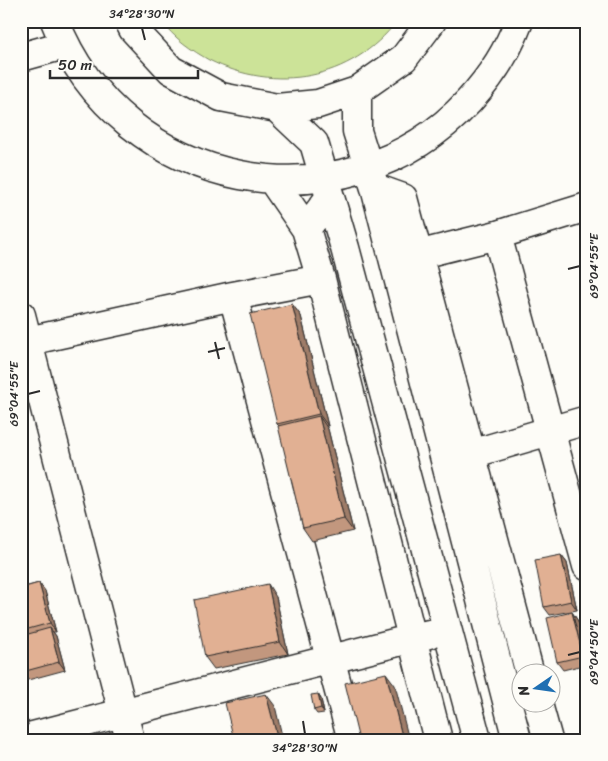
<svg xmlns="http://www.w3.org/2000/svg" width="608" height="761" font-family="Sriracha,sans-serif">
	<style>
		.green { fill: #cce398; stroke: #7c8762 }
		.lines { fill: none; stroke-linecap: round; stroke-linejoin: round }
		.minor-casing { stroke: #2b2b2b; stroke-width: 31 }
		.minor { stroke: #fdfcf7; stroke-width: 28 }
		.wall { fill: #c2977e; stroke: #2b2b2b }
		.shaded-wall { fill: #9e7b67; stroke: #2b2b2b }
		.building { fill: #e1b093; stroke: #2b2b2b }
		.ticks { fill: none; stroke: #2b2b2b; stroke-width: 2 }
		.neatline { fill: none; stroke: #2b2b2b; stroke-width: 2 }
		.ticks-label { font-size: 12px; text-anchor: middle; fill: #2b2b2b }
	</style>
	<rect width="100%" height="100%" fill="#fdfcf7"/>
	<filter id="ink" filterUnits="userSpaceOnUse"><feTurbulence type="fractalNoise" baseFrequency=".02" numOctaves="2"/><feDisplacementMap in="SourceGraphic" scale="10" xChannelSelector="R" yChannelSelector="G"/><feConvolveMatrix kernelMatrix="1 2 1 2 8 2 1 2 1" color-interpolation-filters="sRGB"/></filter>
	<g filter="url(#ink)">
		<!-- green -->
		<path class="green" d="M162,21H397C351,81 275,93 209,60C193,51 172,37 162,21Z"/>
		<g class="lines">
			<!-- minor casing -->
			<g class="minor-casing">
				<path id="minor" d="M55,21C121,191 345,235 469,101C491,77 508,51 519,21
					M129,21L133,29L171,70L221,97L277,108L318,104L357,91L404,58L432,21
					M21,57L64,45
					M357,91V131L375,188L517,740
					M277,108L314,143L345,248L477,740
					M273,181L306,229
					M375,188L403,198L530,674
					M330,197L306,229L321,279L438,740
					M497,235L587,566
					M417,255L497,235L587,207
					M233,296L352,740
					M21,315L130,740
					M28,341L233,296L321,279
					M471,454L587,420
					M538,704L548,740
					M21,739L429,634"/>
			</g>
			<!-- minor -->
			<use href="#minor" class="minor"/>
		</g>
		<!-- wall -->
		<path class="wall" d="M531,21H552L550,29L533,23Z
			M292,304L301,316L328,426H326L328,429L353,531L312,541L303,528L279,426L277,424Z
			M561,555L567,563L577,610L550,615L544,607Z
			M39,583L45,591L56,632H53L56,636L65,670L28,680L22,672L21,669V588Z
			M276,597L288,654L214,669L205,657Z
			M572,612L578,621L587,656V664L563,670L557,662Z
			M318,694L321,699L324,713L317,714L314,710Z
			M21,698L28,725L21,727Z"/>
		<!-- shaded-wall -->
		<path class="shaded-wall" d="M545,21H552L550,29Z
			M292,304L301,316L328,426L319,414Z
			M319,416L328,429L353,531L344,519Z
			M561,555L567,563L577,610L571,601Z
			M39,583L45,591L56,632L50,623Z
			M268,584L276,597L288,654L280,642Z
			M572,612L578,621L587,656V661L583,656Z
			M50,628L56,636L65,670L59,662Z
			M386,673L395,685L409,740H403Z
			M266,694L275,706L283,740H278Z
			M318,694L321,699L324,713L321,708Z
			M21,698L28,725L21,716Z"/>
		<!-- building -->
		<path class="building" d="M292,304L319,414L277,424L250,314Z
			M319,416L344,519L303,528L278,426Z
			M561,555L571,601L544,607L535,560Z
			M39,583L50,623L21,631V588Z
			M268,584L280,642L205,657L194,600Z
			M572,612L583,656L557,662L547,618Z
			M50,628L59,662L22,672L21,669V636Z
			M386,673L403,740H359L345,683Z
			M266,694L278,740H234L225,703Z
			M318,694L321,708L314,710L311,695Z"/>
	</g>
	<!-- ticks -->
	<path class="ticks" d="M142,28L145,40M568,269L580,266M215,342L219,359M208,352L225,348M28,394L40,391M568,655L580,652M303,721L305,734"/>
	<!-- margin -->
	<rect width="608" height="761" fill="none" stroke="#fdfcf7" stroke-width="55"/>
	<!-- north arrow -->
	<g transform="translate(536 688) rotate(257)"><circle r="24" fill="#fdfcf7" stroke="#a9a8a5"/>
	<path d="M0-4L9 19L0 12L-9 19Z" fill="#1f6fb2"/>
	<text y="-8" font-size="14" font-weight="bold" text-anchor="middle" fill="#2b2b2b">N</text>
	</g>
	<!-- scale -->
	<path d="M50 70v8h148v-8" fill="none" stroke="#2b2b2b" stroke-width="2.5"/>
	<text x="58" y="70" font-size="15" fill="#2b2b2b" stroke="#fdfcf7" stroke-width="4" paint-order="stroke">50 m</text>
	<rect x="28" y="28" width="552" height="706" class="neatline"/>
	<g class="ticks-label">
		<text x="142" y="18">34°28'30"N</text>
		<text transform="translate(594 266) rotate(-90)" y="4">69°04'55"E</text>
		<text transform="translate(14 394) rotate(-90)" y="4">69°04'55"E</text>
		<text transform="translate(594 652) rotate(-90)" y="4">69°04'50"E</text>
		<text x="305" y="752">34°28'30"N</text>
	</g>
</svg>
